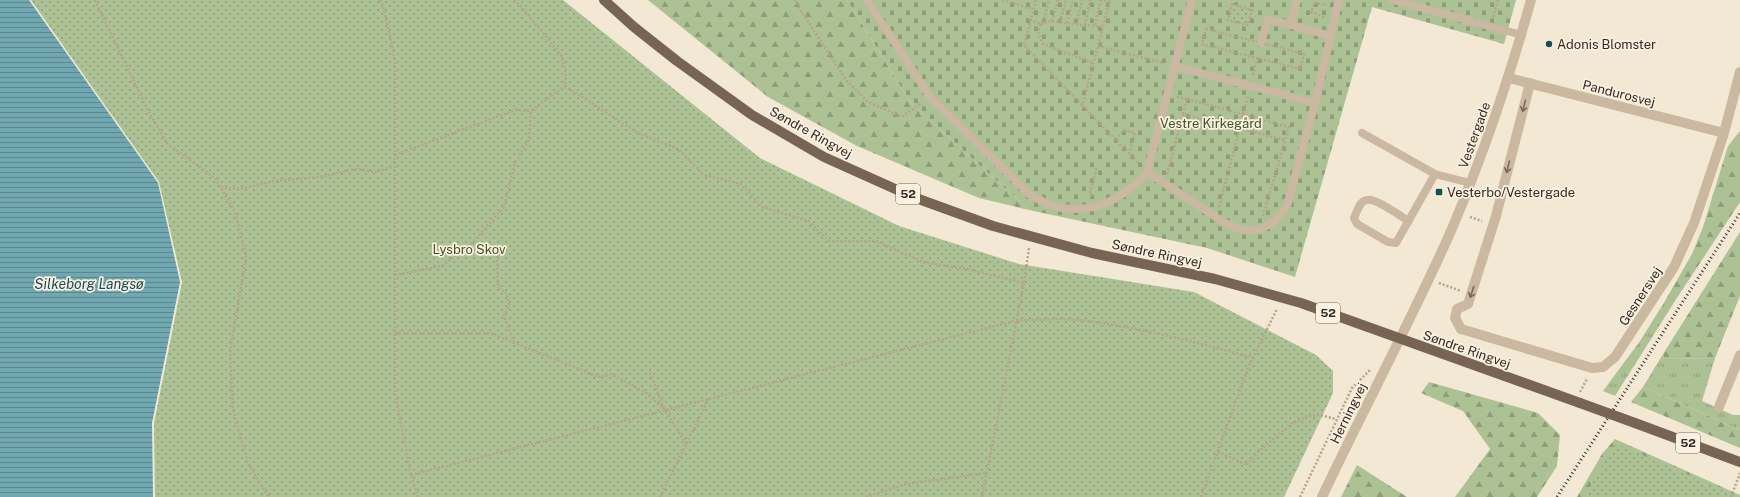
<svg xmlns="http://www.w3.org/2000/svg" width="1740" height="497" font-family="'Public Sans',sans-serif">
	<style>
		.grass { fill: url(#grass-tufts) }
		.forest { fill: url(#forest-firs) }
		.cemetery { fill: url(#cemetery-stones) }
		.park { fill: url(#park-dots) }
		.water { fill: url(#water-rules) }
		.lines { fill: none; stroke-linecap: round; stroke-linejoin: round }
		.path { stroke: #b7a28a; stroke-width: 2.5; stroke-dasharray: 2 2; stroke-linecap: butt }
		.service { stroke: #cbb8a0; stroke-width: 8 }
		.minor { stroke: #cbb8a0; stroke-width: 10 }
		.tertiary { stroke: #cbb8a0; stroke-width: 10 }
		.primary { stroke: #776453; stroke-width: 10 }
		.rail { stroke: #342b24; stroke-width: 3; stroke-dasharray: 1 3; stroke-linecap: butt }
		.primary-bridge { stroke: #776453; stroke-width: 10 }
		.oneway { stroke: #786a5c }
		.poi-dot { fill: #174c58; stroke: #faf1e0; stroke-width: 1.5 }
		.labels { text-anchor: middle; stroke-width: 3.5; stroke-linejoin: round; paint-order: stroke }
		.shield { fill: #faf1e0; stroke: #6f665c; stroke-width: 1 }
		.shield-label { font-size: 12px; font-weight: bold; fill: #342b24 }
		.poi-label { font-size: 13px; fill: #342b24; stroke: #faf1e0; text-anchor: start }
		.street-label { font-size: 13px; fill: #342b24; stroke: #faf1e0 }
		.park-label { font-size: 13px; fill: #3e5426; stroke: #faf1e0 }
		.water-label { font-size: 14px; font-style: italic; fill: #174c58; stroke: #faf1e0 }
	</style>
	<defs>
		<pattern id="grass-tufts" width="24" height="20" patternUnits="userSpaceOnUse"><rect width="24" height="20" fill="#adc294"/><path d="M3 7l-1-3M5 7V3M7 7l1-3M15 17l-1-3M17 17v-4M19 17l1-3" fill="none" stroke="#8e9e79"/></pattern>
		<pattern id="forest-firs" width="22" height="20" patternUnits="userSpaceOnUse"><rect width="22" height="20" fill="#adc294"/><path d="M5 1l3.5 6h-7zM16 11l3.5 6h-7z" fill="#8e9e79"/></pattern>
		<pattern id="cemetery-stones" width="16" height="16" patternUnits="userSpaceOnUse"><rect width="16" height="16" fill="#adc294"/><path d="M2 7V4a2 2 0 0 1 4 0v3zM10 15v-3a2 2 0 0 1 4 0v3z" fill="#8e9e79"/></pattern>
		<pattern id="park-dots" width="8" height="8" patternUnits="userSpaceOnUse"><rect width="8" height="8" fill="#adc294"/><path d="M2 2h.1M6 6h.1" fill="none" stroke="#8e9e79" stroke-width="1.8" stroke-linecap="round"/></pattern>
		<pattern id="water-rules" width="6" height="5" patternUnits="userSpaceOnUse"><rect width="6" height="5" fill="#71a7b1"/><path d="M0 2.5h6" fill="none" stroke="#5e8890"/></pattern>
	</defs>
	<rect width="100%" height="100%" fill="#f2e8d4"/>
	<!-- grass -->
	<path class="grass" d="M1665,301H1675L1615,396L1603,391L1640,341Z
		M1663,354L1664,359L1715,358L1702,401L1733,415H1740V430L1643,387Z"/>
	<!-- forest -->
	<path class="forest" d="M648,0H847L911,103L1029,210L979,198L857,146L768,97Z
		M1740,131V202L1675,301H1665L1692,254L1703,227L1728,146Z
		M1740,232V296L1715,358L1664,359L1663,354Z
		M1429,382L1538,413L1560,435L1557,466L1537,497H1455L1490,449L1463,411L1421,393Z
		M1643,387L1740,430V448L1631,402Z
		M1615,439L1740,495V497H1577L1602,454Z
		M1357,465L1407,497H1341Z"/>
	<!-- cemetery -->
	<path class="cemetery" d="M847,0H1516L1504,44L1372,7L1295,277L1207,248L1029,210L911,103Z"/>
	<!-- park -->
	<path class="park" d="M31,0H563L760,158L899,226L1019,264L1194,292L1316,355L1333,371V393L1284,497H155L154,423L182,282L159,182Z
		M1232,4L1252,10L1248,25L1228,20Z
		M1615,443L1739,497H1584Z"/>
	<!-- water -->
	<path class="water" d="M0,0H29L158,183L180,282L152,423L153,497H0Z"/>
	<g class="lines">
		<!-- path -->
		<path class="path" d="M95,0L146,107L167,143L216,179L236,214L246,257L230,352L233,410L248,464L269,497
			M380,0L384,9L395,60V394L411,475L418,497
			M514,0L521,6L561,55L566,73L565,86L638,133L678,149L704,175L741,184L762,207L808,221L829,241H876L923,262L971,270L1024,283L1029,248
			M794,0L846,80L868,102L902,117L921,103
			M1002,0L1033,9
			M1036,0L1024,45L1138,163
			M1100,0L1109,2
			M1232,4L1252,10L1248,25L1228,20Z
			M1324,17L1311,12L1314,3L1327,5
			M1493,17L1498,0
			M1030,20L1041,24L1038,32L1043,44L1093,63
			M1052,21L1058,0
			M1060,22L1066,0
			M1043,23L1049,0
			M1067,23L1073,0
			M1041,24L1048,21L1103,27
			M1076,24L1082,0
			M1085,25L1090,0
			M1095,25L1101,0
			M1206,29L1304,54L1300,69L1202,44Z
			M1098,46L1164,63
			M1253,75L1258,57
			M1177,97L1187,99
			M1082,107L1110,0
			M1115,139L1125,130L1135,133L1129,154
			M395,155L515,110L531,111
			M1167,174L1183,114
			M221,188L240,189L274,181L320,177L356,169L376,172L395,166
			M1091,197L1090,194L1096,169H1093
			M1219,207L1248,96
			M1263,216L1289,127L1187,99L1183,114L1285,140
			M1470,217L1482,221
			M472,243L497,256L498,287L507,294L509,305L504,316L514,342
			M395,275L442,266L472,243L504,207L515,163L529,139L531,111L565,86
			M1439,283L1461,291
			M395,333H490L599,377L611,374L646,393L664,409L687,445
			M650,373L664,409
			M1580,392L1587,379
			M1218,452L1247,465L1257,453L1291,424L1308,416L1320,415L1336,419
			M411,475L1018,320C1038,320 1059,318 1079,320C1139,327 1196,342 1253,358
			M660,497L709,398
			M866,497L906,484L986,473
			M982,497L1024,283
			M1201,497L1248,368L1277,309
			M1300,497L1352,388L1371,369
			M1731,497L1740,473"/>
		<!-- service -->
		<path class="service" d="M867,0L930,97L1030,195C1037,198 1043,202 1050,205C1089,217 1122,201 1147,172L1192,0
			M1393,0L1522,35
			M1291,25L1331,36
			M1261,43L1268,19L1291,25L1297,0
			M1174,66L1315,103
			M1362,133L1435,174L1396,243L1388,242L1357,224L1354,218C1357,212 1359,201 1367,200C1376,198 1400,216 1409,221
			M1147,172L1225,223L1241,230H1259L1274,222L1287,206L1315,103L1339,0
			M1435,174L1470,183"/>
		<!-- minor -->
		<path class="minor" d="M1509,78L1724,133
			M1530,83L1496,216L1468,304L1457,309L1455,318L1461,329L1592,368L1603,367L1615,357L1674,267L1694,223L1724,133L1740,72
			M1719,407L1740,355"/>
		<!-- tertiary -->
		<path class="tertiary" d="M1322,497C1364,408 1411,321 1451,231C1483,156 1509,79 1531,0"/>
		<!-- primary -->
		<path class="primary" d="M604,0L634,27L677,61L752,115L824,157L913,197L993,226L1092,253L1215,279L1301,303L1580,403
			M1635,423L1740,462"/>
		<!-- rail -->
		<path class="rail" d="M1557,497L1740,213"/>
		<!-- primary-bridge -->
		<path class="primary-bridge" d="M1580,403L1635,423"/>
	</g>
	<!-- one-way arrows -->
	<defs><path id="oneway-shaft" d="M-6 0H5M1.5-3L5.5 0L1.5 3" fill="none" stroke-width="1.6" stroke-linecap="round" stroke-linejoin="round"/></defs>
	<g class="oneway">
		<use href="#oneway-shaft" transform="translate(1524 106) rotate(104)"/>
		<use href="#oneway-shaft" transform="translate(1508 167) rotate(104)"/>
		<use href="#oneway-shaft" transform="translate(1472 292) rotate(108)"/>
	</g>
	<!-- markers -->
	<g class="poi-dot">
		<circle cx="1549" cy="44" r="4"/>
		<rect x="1435" y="188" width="8" height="8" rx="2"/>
	</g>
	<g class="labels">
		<!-- shield labels -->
		<g class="shield">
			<rect x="896" y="184" width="24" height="20" rx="3"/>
			<rect x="1316" y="303" width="24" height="20" rx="3"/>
			<rect x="1676" y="433" width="24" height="20" rx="3"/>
		</g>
		<g class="shield-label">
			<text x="908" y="198">52</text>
			<text x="1328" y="317">52</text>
			<text x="1688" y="447">52</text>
		</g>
		<!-- poi labels -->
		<g class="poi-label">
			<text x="1557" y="49">Adonis Blomster</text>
			<text x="1447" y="197">Vesterbo/Vestergade</text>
		</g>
		<!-- street labels -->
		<g class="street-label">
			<text transform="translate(1619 93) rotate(14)" y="5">Pandurosvej</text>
			<text transform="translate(811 132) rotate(29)" y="5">Søndre Ringvej</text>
			<text transform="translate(1474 135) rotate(-70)" y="5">Vestergade</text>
			<text transform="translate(1157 253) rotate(12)" y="5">Søndre Ringvej</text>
			<text transform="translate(1640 296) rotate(-57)" y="5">Gesnersvej</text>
			<text transform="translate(1467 349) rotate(19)" y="5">Søndre Ringvej</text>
			<text transform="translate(1348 413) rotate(-64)" y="5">Herningvej</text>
		</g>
		<!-- park labels -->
		<g class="park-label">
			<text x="1211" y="128">Vestre Kirkegård</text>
			<text x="469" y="254">Lysbro Skov</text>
		</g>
		<!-- water labels -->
		<g class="water-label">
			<text x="89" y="289">Silkeborg Langsø</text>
		</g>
	</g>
</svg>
